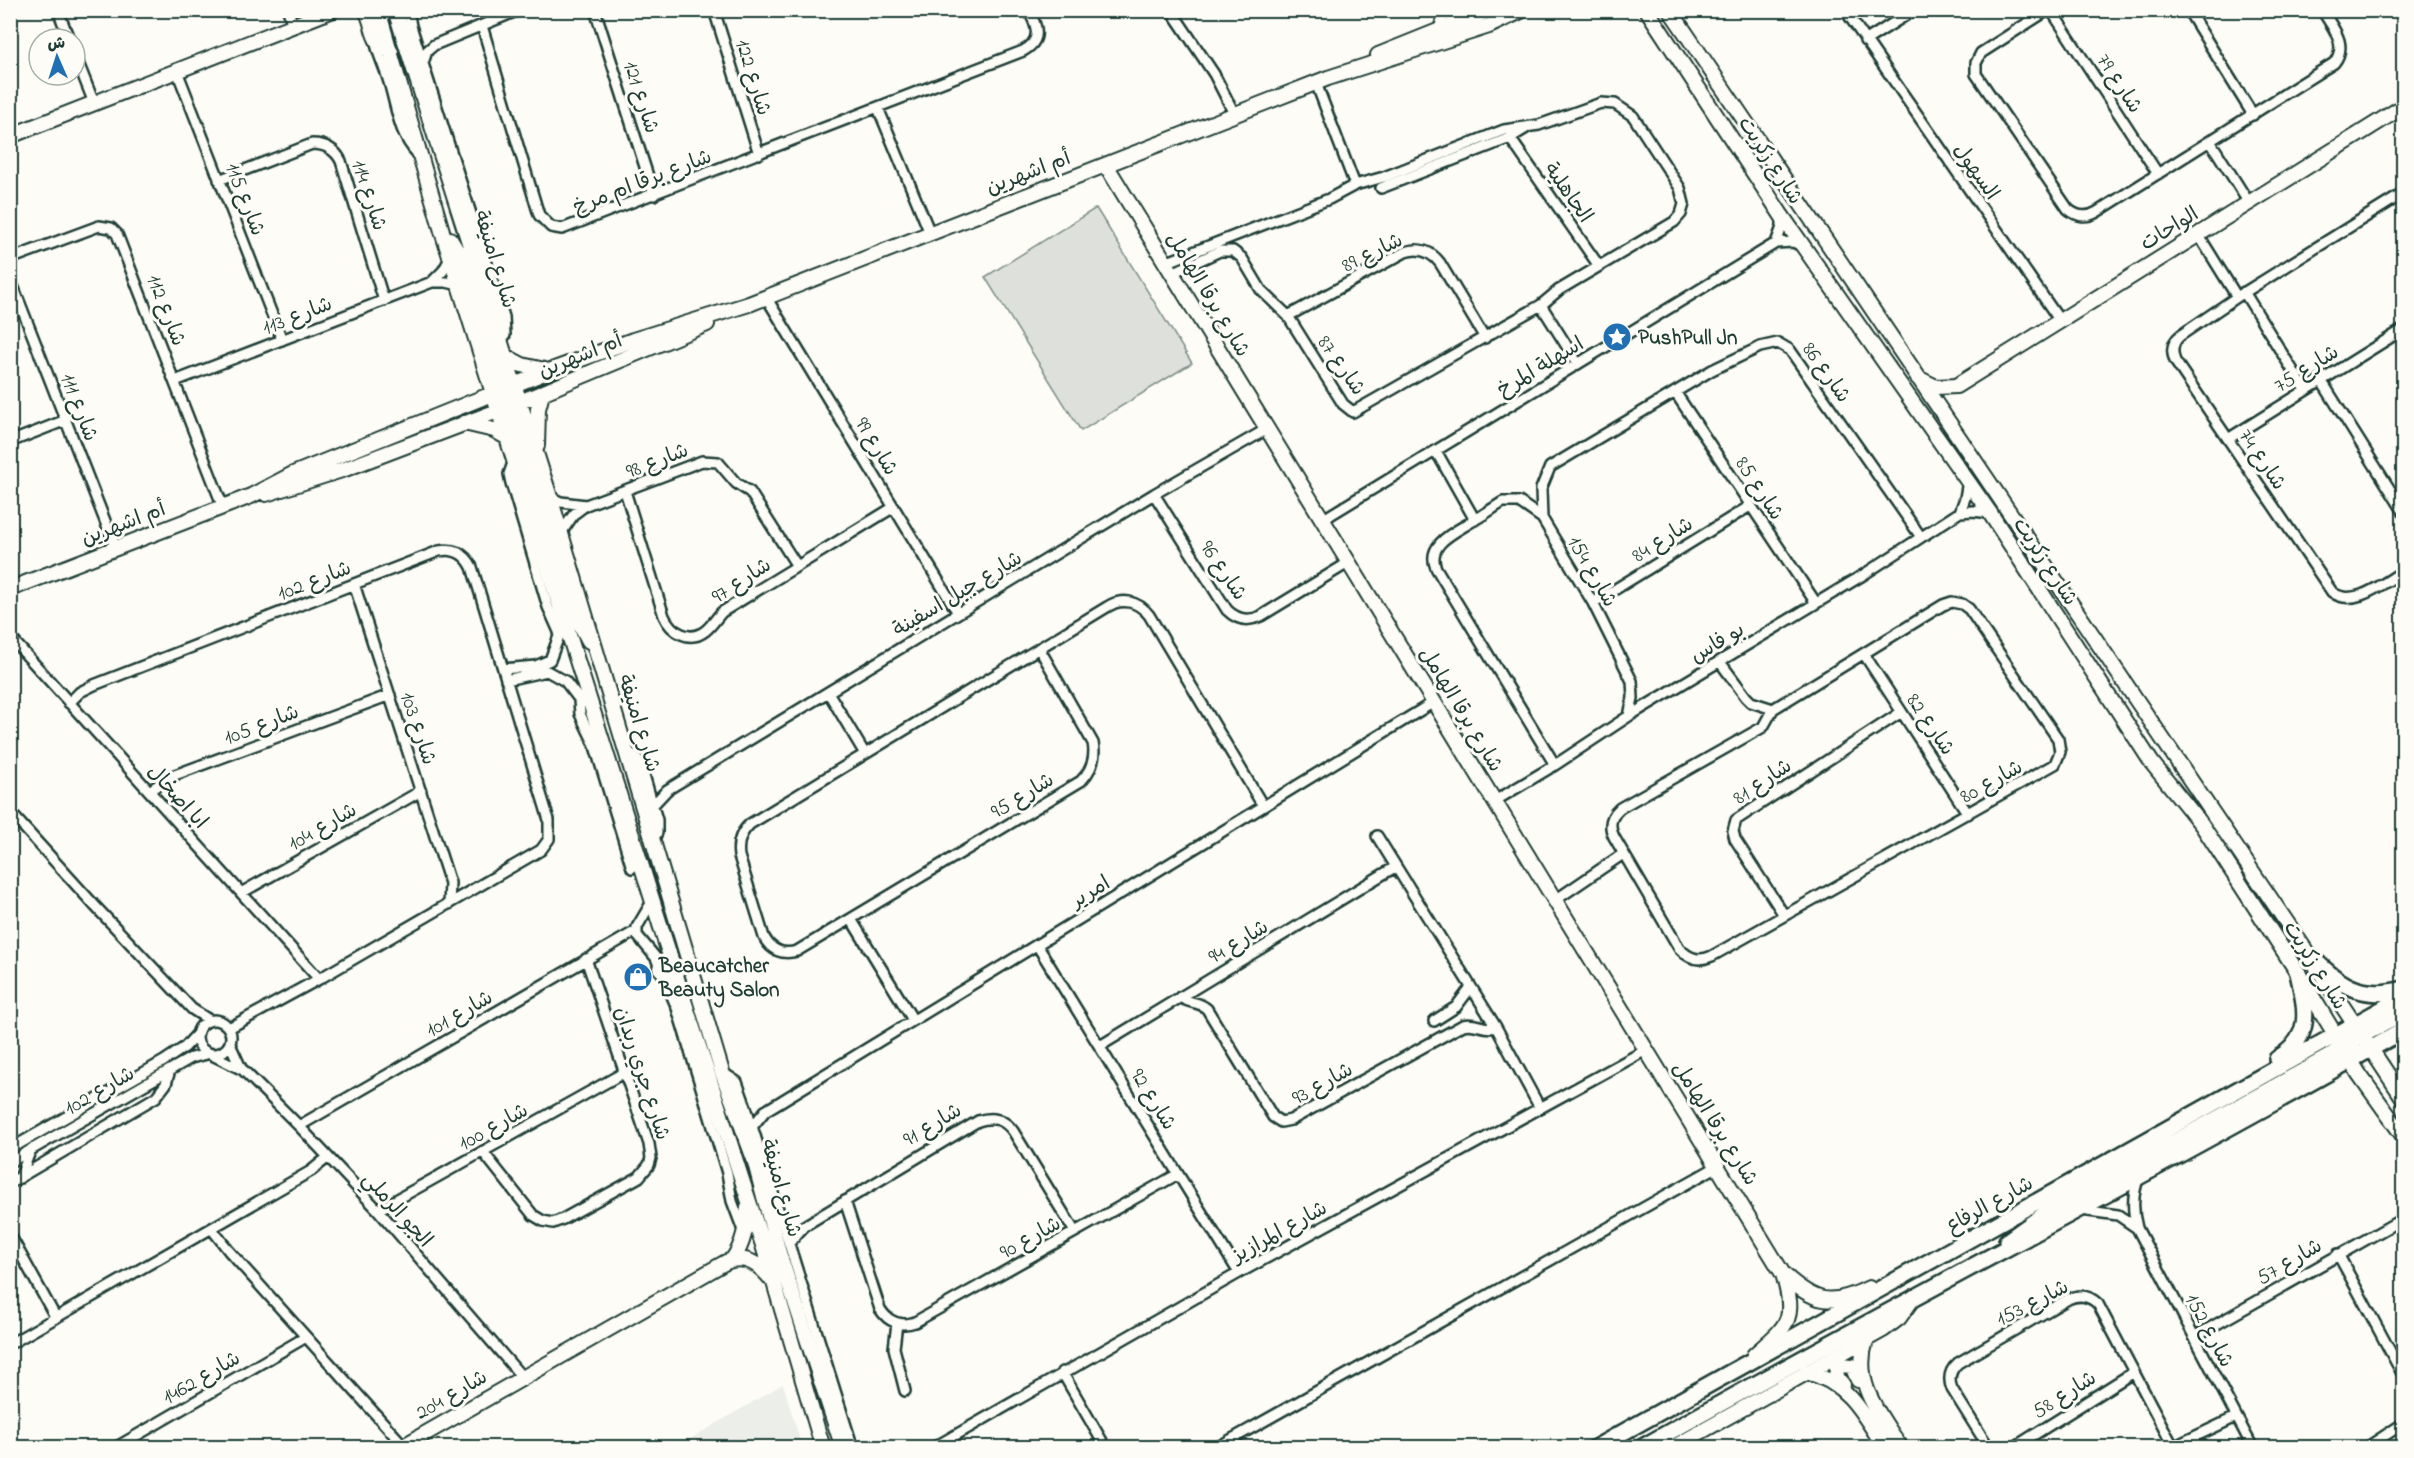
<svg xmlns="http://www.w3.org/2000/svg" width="2414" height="1458" font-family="'Indie Flower','Playpen Sans Arabic',sans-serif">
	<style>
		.built { fill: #eceee9 }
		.garden { fill: #dde0db; stroke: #7e8e88; stroke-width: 1.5 }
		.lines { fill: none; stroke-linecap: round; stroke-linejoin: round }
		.street-casing { stroke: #1f3d34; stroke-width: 14 }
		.secondary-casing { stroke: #1f3d34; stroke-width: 18 }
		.primary-casing { stroke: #1f3d34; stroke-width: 20 }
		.street { stroke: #fdfcf7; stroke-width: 9 }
		.secondary { stroke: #fdfcf7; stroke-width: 14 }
		.primary { stroke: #fdfcf7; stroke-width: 15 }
		.labels { text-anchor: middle; stroke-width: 6; stroke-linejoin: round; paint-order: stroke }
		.street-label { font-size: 21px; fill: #1f3d34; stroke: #fdfcf7 }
		.poi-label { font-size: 21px; font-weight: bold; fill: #1f3d34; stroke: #fdfcf7; text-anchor: start }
	</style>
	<rect width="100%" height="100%" fill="#fdfcf7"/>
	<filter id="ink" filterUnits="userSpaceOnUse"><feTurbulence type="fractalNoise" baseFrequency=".0167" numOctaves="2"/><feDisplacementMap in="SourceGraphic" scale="12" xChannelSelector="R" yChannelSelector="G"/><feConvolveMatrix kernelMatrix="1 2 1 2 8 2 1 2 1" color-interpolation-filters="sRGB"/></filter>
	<g filter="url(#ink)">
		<!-- built -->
		<path class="built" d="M783,1384L802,1447H677Z"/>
		<!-- garden -->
		<path class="garden" d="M1096,208L1192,363L1081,431L985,277Z"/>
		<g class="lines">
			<!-- street casing -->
			<g class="street-casing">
				<path id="street" d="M58,10L69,39
					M288,10L293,26
					M408,10L411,26L504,317L505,335L501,343
					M595,10L654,195
					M714,10L759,154
					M1171,10L1214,74L1235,115
					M1845,10L2060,321
					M2048,10L1981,53L1976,63V74L2068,209C2077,217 2087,218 2097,212L2334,63C2349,44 2332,27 2322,10
					M2051,10L2158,174
					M2188,10L2253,115
					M482,26L539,215L551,227L562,229L1023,51C1042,41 1038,26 1028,10
					M1439,30L1444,10
					M375,39C377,53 384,65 388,79C396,103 398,134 417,153
					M1865,41L1914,10
					M75,55L94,103
					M423,63L427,51L434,45L519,10
					M177,71L282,340
					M1316,83L1355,185
					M878,108L930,233
					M1510,138L1599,266
					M2210,141L2249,203
					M219,180L312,144C325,144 335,149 341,161L384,301
					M1381,188L1510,138L1528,127
					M2404,193L2237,297L2181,335C2172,342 2171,351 2175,361L2332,592C2354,609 2384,582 2404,571
					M2198,234L2237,297
					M1776,243L1782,227V216
					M10,259L99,226L111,228L117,234L223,507
					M1165,263L1329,199L1355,185L1384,177L1504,130L1539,125L1601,103L1615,104L1633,116L1680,188L1684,204L1681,214L1674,222L1559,290L1541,305L1578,364
					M1172,273L1220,251H1233L1242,258L1261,290L1288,316L1343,404L1353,412L1541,305
					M10,278L116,549
					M432,282L443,271L451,257
					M2244,292L2305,390
					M766,297L958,613
					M1288,316L1405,252C1419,247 1431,251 1440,263L1485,338
					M2321,380L2404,512
					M175,381L432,282H446L460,285
					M1675,392L1816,603
					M2228,439L2404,329
					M10,442L66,420
					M1436,451L1475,520
					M514,460L509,474L511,483L548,607L560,634
					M625,491L664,616C671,632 690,643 705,631C712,626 716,618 722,612L894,507
					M1154,494L1227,610C1237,620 1248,622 1261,616L1348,563
					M550,497L561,502L586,505
					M1960,512L1965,498L1968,481
					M1542,518L1541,489L1550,467L1712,370L1760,347L1778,343L1790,350L1921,537
					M1322,520L1776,243L1793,242L1802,246
					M561,533L574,514L586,505L702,461L718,462L736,483L750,492L797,566
					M354,584L450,883L449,904
					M1952,602L1962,604L1969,609L2058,739L2060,752L2055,764L1712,956C1699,962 1689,959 1679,948L1614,837C1608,825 1611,816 1620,808L1763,727L1773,709L1943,605Z
					M1593,603L1750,506
					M10,637L319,979
					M1039,648L1093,743C1096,758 1092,770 1081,781L797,951C783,955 771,951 764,937L739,856C737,843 740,833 750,824C869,752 988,679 1107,607C1122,597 1138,601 1149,615L1263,806
					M1864,654L1968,814
					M1720,662L1746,697L1751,702L1773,709
					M503,669L536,666L550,660L562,628
					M506,680L547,671L565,681L582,703
					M828,692L865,754
					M579,700L580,714L594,743L632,868
					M69,703L80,692L94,685L439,551C453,548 465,553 472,567L549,820V839L541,850L319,979L229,1028
					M626,750L637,758L642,768L657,820V833L653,839
					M1555,765L1436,568C1425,543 1458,531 1474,520C1484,515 1493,508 1503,502H1519L1542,518L1593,603L1632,681L1633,698L1629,716
					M149,791L172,776L390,695
					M1493,802L1555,765L1629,716L1863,575L1960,512L1973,511L1990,513
					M653,805L667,790L1154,494L1267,429
					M10,812L95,906L192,1009L209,1020
					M1377,836L1496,1027L1540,1108
					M241,893L421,791
					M653,900L637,927V935L656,958L677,1008L727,1173L732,1201L744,1233
					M1554,901L1623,854
					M1784,915L1735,839L1733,831L1736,820L1900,713
					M851,919L913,1020
					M1037,945L1239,1273
					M1180,997C1189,1004 1199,1001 1207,1009L1273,1117L1281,1122L1291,1120L1463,1025C1475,1021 1484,1031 1496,1027
					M197 1037a17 17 0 1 1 34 0a17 17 0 1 1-34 0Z
					M1434,1021L1456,1007L1471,987
					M230,1044L241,1068
					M1100,1046L1395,867
					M212,1055L243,1070L299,1126L378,1210L522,1377
					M722,1072L737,1082L746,1107L853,1448
					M299,1126L636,931
					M752,1127L765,1111L1434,702
					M10,1149L164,1061L185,1047L196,1035
					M483,1152L533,1215L543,1221L553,1223L563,1219L639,1177L649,1165L651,1158L649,1144L586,959
					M10,1162L170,1070L191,1058L207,1054
					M2139,1177C2132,1194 2132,1210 2137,1228L2253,1448
					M20,1178L31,1149
					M10,1183L156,1097L166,1084L170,1070
					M845,1201L880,1309C888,1322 901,1327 915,1322L1178,1174
					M378,1210L625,1072
					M2081,1210L2118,1215L2137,1228
					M212,1229L229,1251L404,1446
					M10,1235L56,1318
					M789,1243L804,1226L978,1121C993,1116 1004,1119 1013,1131L1075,1232
					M2338,1254L2404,1377
					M897,1323L894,1348L905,1391
					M2194,1337L2404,1218
					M10,1344L311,1171L327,1158
					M1062,1372L1106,1448
					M2173,1447L2236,1417
					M115,1448L306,1337
					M933,1448L1239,1273L1646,1050
					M1216,1448L1718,1166
					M1989,1448L1952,1389C1948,1379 1950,1370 1958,1363L2068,1299C2079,1294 2089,1295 2098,1304L2174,1448
					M2013,1448L2134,1372
					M2366,1448L2404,1423"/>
			</g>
			<!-- secondary casing -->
			<g class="secondary-casing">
				<path id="secondary" d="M366,10C376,29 369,40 391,52
					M378,10L442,231L680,988L762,1242L823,1448
					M395,10L550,497L722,1072L754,1159L779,1253L843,1448
					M1647,10L1782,216L1990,513L2152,763L2202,825L2298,973L2359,1074L2404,1137
					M1670,10L2308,954L2404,1099
					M1378,55L1490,10
					M10,136L333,10
					M1106,165L1783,1274C1797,1321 1788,1325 1754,1355
					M450,239L465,264L501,390L507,397
					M505,356L522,365L549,371
					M1918,378L1936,387L1956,386L2404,106
					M503,400L511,414L573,611L589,641
					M464,423L494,430L506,437
					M537,446L538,409L542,394
					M266,494L345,469L508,407L707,324
					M10,589L251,496L293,474L549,371L633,340L749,304L1328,78L1489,26L1523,10
					M660,968L678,986
					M733,1259C744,1243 746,1227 748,1207
					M1783,1274C1815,1303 1830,1307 1869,1288
					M1866,1340C1852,1383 1879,1413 1901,1448
					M1806,1372C1848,1382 1863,1413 1885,1448
					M1843,1385L1836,1376L1837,1369L1842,1365L1852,1366L1858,1380
					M400,1448L726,1262C746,1254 760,1265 772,1280
					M1672,1448L1883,1330L1899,1318L1914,1297"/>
			</g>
			<!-- primary casing -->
			<g class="primary-casing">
				<path id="primary" d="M2308,954C2339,984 2359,1001 2404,989
					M2350,1051L2352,1044L2357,1038L2404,1013
					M2277,1059C2314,1037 2306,1009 2298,973
					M2007,1241L2049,1211L2329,1057L2343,1047L2355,1024
					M1595,1448L2404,997
					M1641,1448C1894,1305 2152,1174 2404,1030"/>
			</g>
			<!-- street -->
			<use href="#street" class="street"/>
			<!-- secondary -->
			<use href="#secondary" class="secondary"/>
			<!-- primary -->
			<use href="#primary" class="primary"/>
		</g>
	</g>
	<!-- icons -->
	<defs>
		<g id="sight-disc" transform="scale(1.5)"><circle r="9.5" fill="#1f6fb2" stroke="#fdfcf7"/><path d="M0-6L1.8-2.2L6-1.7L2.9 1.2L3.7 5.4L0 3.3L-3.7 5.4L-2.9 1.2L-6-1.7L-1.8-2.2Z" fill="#fff"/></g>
		<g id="shop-disc" transform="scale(1.5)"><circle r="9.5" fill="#1f6fb2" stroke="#fdfcf7"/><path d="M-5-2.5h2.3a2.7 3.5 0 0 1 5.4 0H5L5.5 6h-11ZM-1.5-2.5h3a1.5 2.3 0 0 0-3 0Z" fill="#fff"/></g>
	</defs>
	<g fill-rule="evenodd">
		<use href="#sight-disc" x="1617" y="337"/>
		<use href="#shop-disc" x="638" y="977"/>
	</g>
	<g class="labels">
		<!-- street labels -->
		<g class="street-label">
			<text transform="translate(754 77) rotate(73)" y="7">شارع 122</text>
			<text transform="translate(2120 83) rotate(57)" y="7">شارع 79</text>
			<text transform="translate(642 97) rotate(72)" y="7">شارع 121</text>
			<text transform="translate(1771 160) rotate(57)" y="7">شارع زكريت</text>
			<text transform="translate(1977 171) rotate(55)" y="7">السهول</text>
			<text transform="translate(1028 172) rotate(-21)" y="7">أم اشهرين</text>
			<text transform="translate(642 181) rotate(-21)" y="7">شارع برقا ام مرخ</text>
			<text transform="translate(1569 192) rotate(55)" y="7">الجاهلية</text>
			<text transform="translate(370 195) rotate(72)" y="7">شارع 114</text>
			<text transform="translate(246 199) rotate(69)" y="7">شارع 115</text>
			<text transform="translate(2169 228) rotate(-32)" y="7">الواحات</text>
			<text transform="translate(1372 252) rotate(-26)" y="7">شارع 89</text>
			<text transform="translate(496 259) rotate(73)" y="7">شارع امنيفة</text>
			<text transform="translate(1209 294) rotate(59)" y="7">شارع برقا الهامل</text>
			<text transform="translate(167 310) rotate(69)" y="7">شارع 112</text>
			<text transform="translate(297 315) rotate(-21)" y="7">شارع 113</text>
			<text transform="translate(580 355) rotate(-22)" y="7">أم اشهرين</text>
			<text transform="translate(1342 365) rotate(55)" y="7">شارع 87</text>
			<text transform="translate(1540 366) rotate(-31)" y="7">اسهلة المرخ</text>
			<text transform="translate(2306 368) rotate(-32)" y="7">شارع 75</text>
			<text transform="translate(1827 372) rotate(55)" y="7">شارع 86</text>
			<text transform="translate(80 407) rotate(69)" y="7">شارع 111</text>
			<text transform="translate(877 446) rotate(59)" y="7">شارع 99</text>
			<text transform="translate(2263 459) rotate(56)" y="7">شارع 74</text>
			<text transform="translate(657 460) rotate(-21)" y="7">شارع 98</text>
			<text transform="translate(1760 488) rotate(57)" y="7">شارع 85</text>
			<text transform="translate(123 523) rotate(-21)" y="7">أم اشهرين</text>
			<text transform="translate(1662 539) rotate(-32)" y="7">شارع 84</text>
			<text transform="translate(2046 561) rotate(57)" y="7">شارع زكريت</text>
			<text transform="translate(1224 570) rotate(56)" y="7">شارع 96</text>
			<text transform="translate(1593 571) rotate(60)" y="7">شارع 154</text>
			<text transform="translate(314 580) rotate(-21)" y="7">شارع 102</text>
			<text transform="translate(741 580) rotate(-33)" y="7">شارع 97</text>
			<text transform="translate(957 593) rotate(-31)" y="7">شارع جبل اسفينة</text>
			<text transform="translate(1717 642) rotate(-31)" y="7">بو فاس</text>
			<text transform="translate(1462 709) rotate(59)" y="7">شارع برقا الهامل</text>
			<text transform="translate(640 723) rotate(73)" y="7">شارع امنيفة</text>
			<text transform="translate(261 724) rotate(-21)" y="7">شارع 105</text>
			<text transform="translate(1931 724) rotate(56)" y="7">شارع 82</text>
			<text transform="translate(419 728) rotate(72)" y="7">شارع 103</text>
			<text transform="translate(1762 781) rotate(-34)" y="7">شارع 81</text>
			<text transform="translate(1991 781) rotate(-29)" y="7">شارع 80</text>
			<text transform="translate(1022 795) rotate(-31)" y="7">شارع 95</text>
			<text transform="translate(178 796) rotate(48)" y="7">ابا اصخال</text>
			<text transform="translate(322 826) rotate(-30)" y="7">شارع 104</text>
			<text transform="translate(1090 891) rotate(-31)" y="7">امرير</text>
			<text transform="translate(1238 941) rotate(-31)" y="7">شارع 94</text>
			<text transform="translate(2316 965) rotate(58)" y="7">شارع زكريت</text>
			<text transform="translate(459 1013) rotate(-30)" y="7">شارع 101</text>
			<text transform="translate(643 1073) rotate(72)" y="7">شارع جري ربدان</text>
			<text transform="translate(1322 1083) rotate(-29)" y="7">شارع 93</text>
			<text transform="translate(99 1090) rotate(-30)" y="7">شارع 102</text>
			<text transform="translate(1154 1099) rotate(58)" y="7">شارع 92</text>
			<text transform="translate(1716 1123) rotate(58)" y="7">شارع برقا الهامل</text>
			<text transform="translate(932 1124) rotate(-31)" y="7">شارع 91</text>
			<text transform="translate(493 1126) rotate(-29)" y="7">شارع 100</text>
			<text transform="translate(782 1188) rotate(74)" y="7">شارع امنيفة</text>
			<text transform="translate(1989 1204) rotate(-29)" y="7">شارع الرفاع</text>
			<text transform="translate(398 1209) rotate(48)" y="7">الجو الرملي</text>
			<text transform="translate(1279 1231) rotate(-29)" y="7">شارع المرازيز</text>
			<text transform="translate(1030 1237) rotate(-29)" y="7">شارع 90</text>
			<text transform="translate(2289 1261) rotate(-30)" y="7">شارع 57</text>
			<text transform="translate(2032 1302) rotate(-27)" y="7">شارع 153</text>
			<text transform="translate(2210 1330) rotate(62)" y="7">شارع 152</text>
			<text transform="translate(201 1377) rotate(-30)" y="7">شارع 1462</text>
			<text transform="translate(451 1394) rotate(-30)" y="7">شارع 204</text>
			<text transform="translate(2064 1394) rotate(-32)" y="7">شارع 58</text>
		</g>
		<!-- poi labels -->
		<g class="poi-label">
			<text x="1638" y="344">PushPull Jn</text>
			<text x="659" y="972">Beaucatcher<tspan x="659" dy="24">Beauty Salon</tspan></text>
		</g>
	</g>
	<!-- margin -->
	<rect width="2414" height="1458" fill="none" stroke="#fdfcf7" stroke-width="36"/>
	<rect x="18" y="18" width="2378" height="1422" fill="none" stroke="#1f3d34" stroke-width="2" filter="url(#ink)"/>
	<!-- north arrow -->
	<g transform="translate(57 57) rotate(357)"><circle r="28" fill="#fdfcf7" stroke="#a4b0a9" stroke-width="1.5"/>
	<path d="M0-4.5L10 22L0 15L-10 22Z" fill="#1f6fb2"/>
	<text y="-9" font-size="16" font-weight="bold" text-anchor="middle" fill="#1f3d34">ش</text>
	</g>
</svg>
